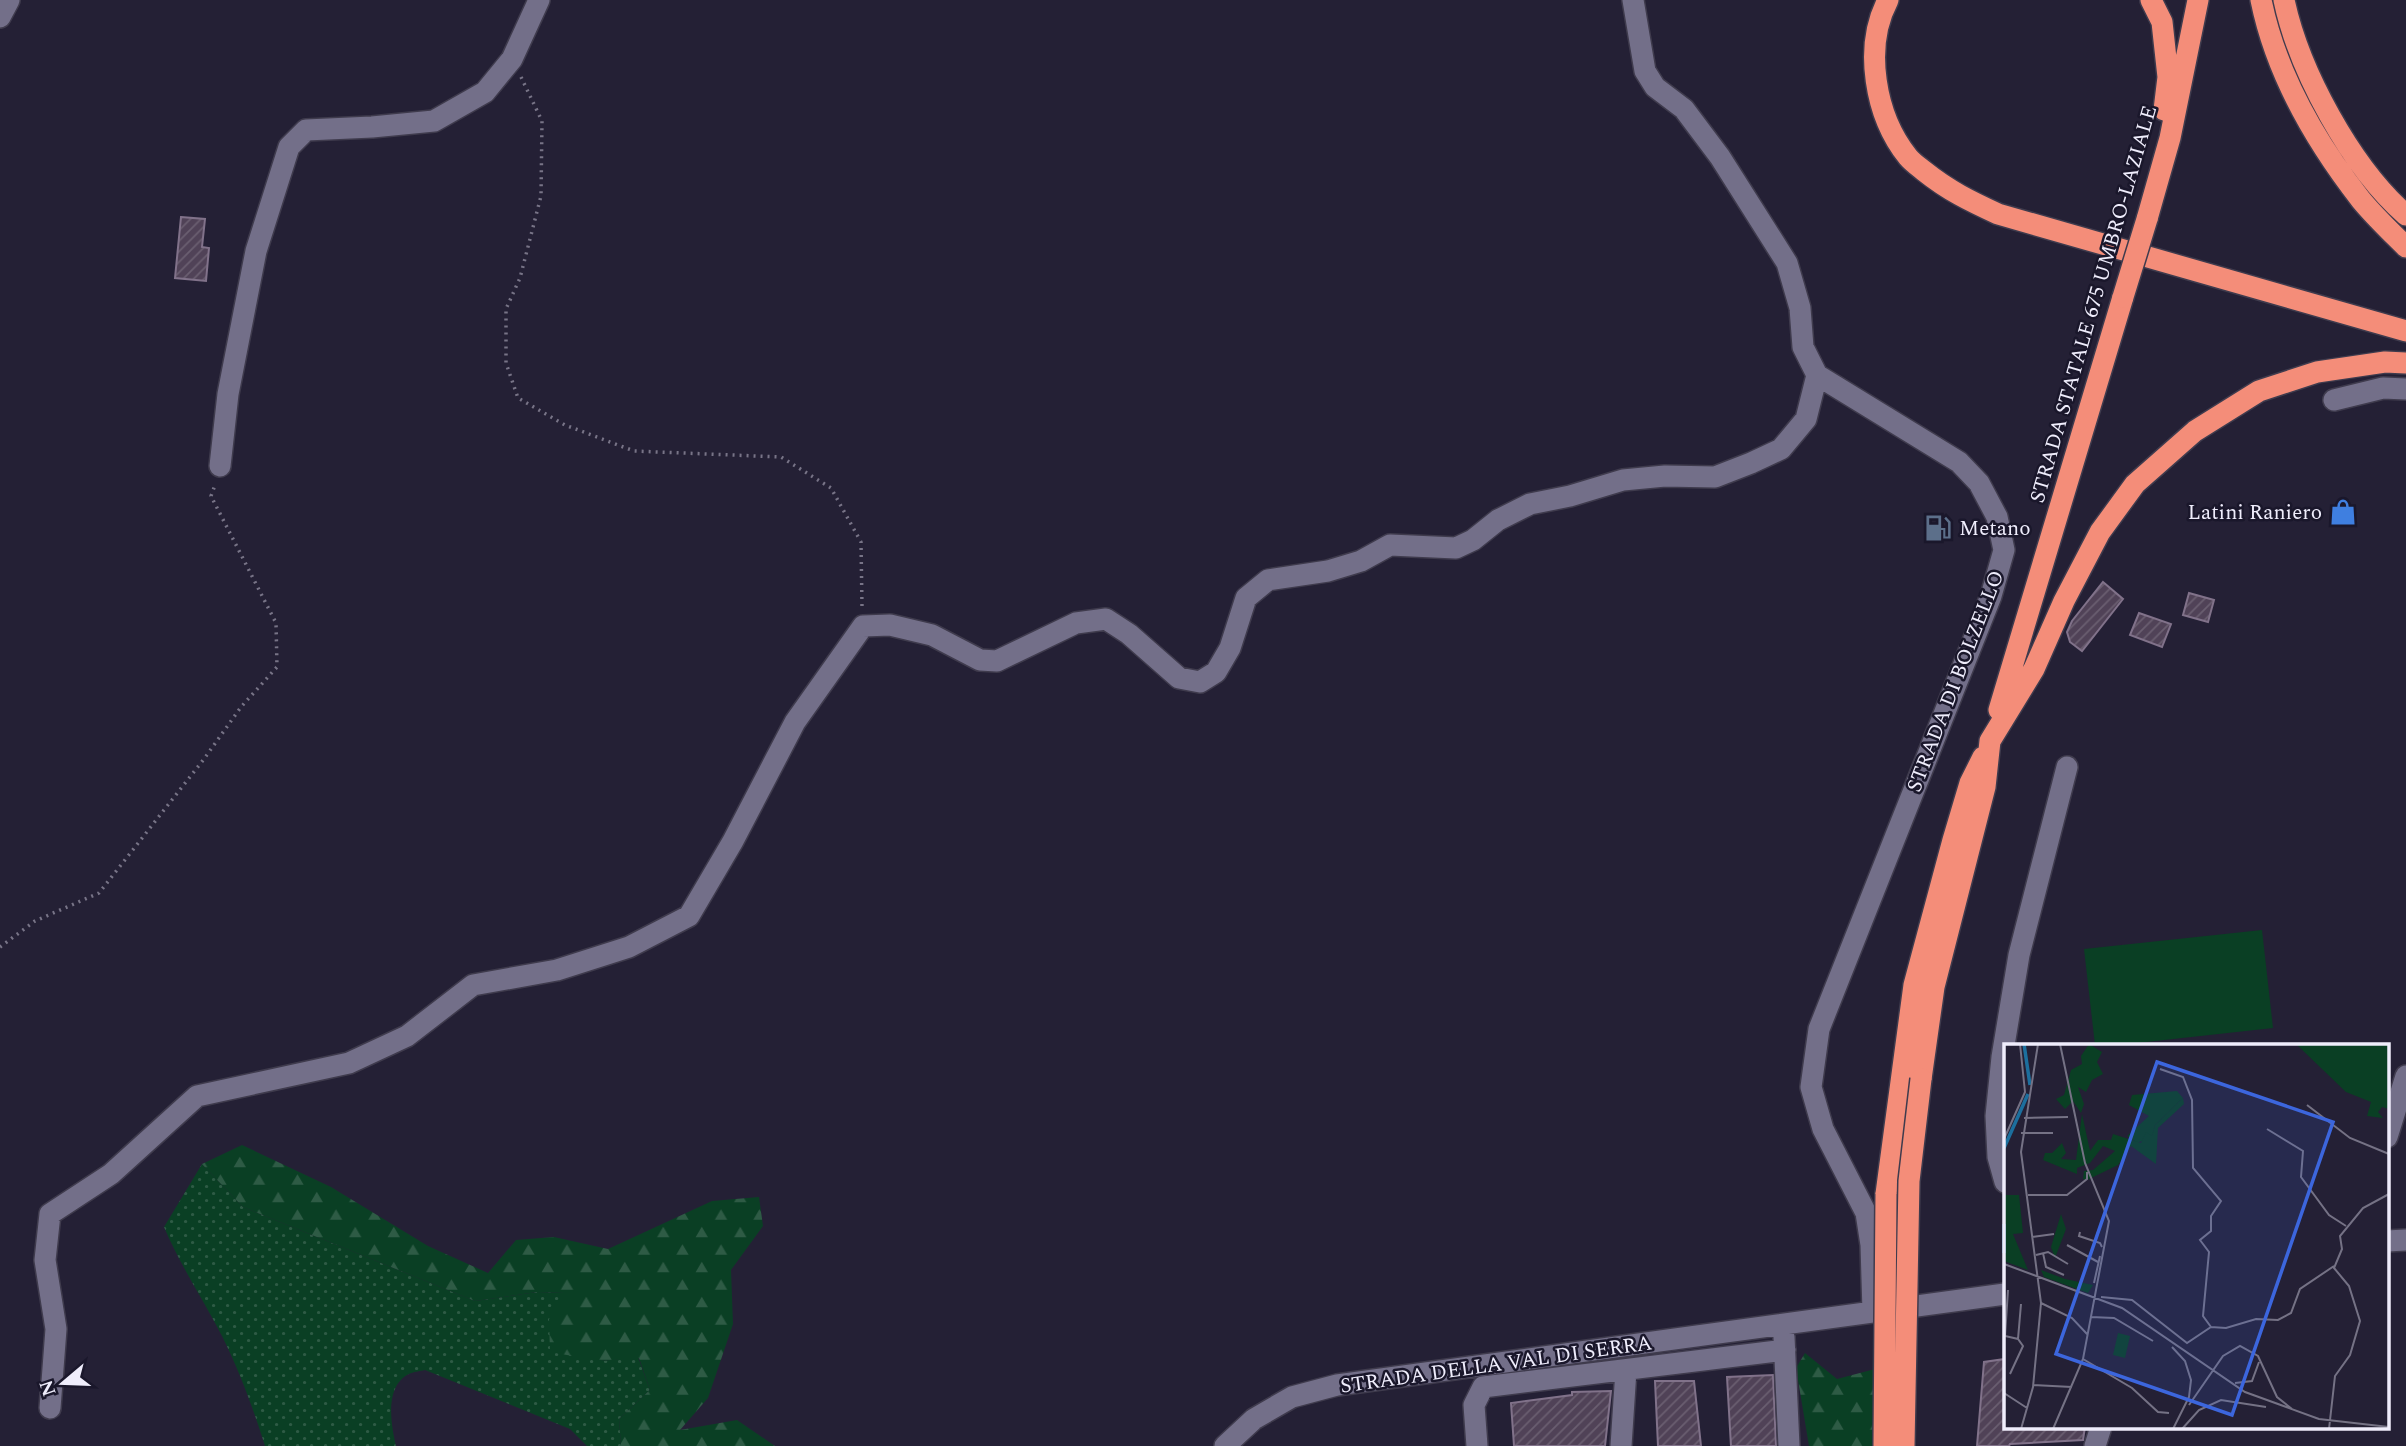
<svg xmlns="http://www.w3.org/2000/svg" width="2406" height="1446" font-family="Spectral,serif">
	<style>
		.green { fill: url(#green-dots) }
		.forest { fill: url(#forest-firs) }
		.pitch { fill: #0a3f24 }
		.building { fill: url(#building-hatch); stroke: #81728a; stroke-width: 2 }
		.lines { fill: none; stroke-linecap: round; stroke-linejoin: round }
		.minor-casing { stroke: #3f3b4d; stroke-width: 24 }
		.highway-casing { stroke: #3f3b4d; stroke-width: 24 }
		.path { stroke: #787487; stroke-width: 3.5; stroke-dasharray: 2 5; stroke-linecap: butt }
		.minor { stroke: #736f89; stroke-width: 21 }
		.highway { stroke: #f48d79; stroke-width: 21 }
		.highway-bridge-casing { stroke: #3f3b4d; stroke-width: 24; stroke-linecap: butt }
		.highway-bridge { stroke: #f48d79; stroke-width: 21 }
		.labels { text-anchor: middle; stroke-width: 5; stroke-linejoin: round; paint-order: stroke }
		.street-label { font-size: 21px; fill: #efedfc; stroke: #1a172b }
		.poi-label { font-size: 21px; fill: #efedfc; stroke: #1a172b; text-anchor: end }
		.inset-river { fill: none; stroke: #1c6f9e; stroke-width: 3.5 }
		.inset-road { fill: none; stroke: #757285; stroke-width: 2 }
		.view { fill: #3c66dd; fill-opacity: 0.15; stroke: #3c66dd; stroke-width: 3.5 }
		.inset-edge { fill: none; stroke: #efedfc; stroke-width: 3.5 }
	</style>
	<defs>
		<pattern id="green-dots" width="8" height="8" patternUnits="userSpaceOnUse" patternTransform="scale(1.75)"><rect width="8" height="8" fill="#0a3f24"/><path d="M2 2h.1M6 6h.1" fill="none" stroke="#2e5b45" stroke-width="1.8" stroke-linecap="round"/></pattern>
		<pattern id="forest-firs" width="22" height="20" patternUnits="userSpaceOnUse" patternTransform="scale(1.75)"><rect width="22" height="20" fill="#0a3f24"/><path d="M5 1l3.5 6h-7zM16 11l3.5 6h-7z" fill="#2e5b45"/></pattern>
		<pattern id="building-hatch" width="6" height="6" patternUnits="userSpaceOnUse" patternTransform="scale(1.75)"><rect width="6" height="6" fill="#504257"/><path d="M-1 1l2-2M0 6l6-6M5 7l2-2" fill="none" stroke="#6a5e70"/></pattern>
	</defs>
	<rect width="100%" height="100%" fill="#242035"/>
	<!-- green -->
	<path class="green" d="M202,1164L243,1207L475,1301L537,1292L566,1293L601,1361L638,1357L650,1390L619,1419L621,1446H587L570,1429L425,1370C420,1371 413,1372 409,1374C384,1386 391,1425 396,1446H265C253,1408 240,1372 222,1336C203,1299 180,1265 164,1227Z"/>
	<!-- forest -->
	<path class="forest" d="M242,1145L331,1187L428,1246L488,1273L516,1240L554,1237L608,1249L712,1201L759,1197L763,1226L731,1270L733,1324L708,1398L680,1430L737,1420L775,1446H621L619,1419L650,1390L639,1358L601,1361L550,1352L549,1319L565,1293L537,1292L475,1301L243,1207L202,1164Z
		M1805,1353L1837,1379L1875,1369L1872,1446H1809L1796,1368Z"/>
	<!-- pitch -->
	<path class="pitch" d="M2262,930L2273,1028L2119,1045H2095L2084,949Z"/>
	<!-- building -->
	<path class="building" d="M181,217L205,219L202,247L209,248L206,281L175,278Z
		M2103,582L2123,599L2082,651L2070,642L2067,632L2072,621Z
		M2189,593L2214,600L2208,622L2183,615Z
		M2139,613L2171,624L2162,647L2130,635Z
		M2005,1359V1427H2085L2083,1440L2010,1444L2009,1446H1977L1984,1362Z
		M1773,1375L1776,1446H1731L1727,1377Z
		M1655,1381H1694L1701,1446H1658Z
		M1611,1391L1605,1446H1514L1511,1403L1572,1395V1392Z"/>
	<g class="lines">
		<!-- minor casing -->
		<g class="minor-casing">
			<path id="minor" d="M1633,0L1645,71L1655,87L1684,109L1720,157L1787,263L1800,308L1803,347L1817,375L1959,462L1979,483L1997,517L2004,550L1991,596L1819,1029L1811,1087L1823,1129L1866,1213L1871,1245L1873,1312
				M0,17L9,0
				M2334,400L2383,388L2406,389
				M220,466L228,394L256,251L289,147L306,130L372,127L434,121L485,92L512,59L539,0
				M2387,1137L2406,1076
				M2005,1182L1998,1157L1996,1116L2002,1057L2019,955L2067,767
				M2387,1241L2406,1240
				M1784,1337L1789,1446
				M50,1408L56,1329L45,1260L50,1214L111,1174L197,1096L349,1063L407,1036L473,985L557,970L629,947L689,916L733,841L795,722L863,626L890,625L932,635L980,660L997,661L1076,623L1106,619L1129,634L1179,678L1200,682L1216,672L1230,648L1246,598L1268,580L1328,571L1361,561L1390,545L1456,548L1473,540L1498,520L1530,504L1570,496L1623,480L1665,476L1715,477L1751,463L1781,449L1806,419L1817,375
				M1225,1446L1254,1419L1292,1397L1337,1385L2005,1294
				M1477,1446L1474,1405L1483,1387L1785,1350
				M1621,1446L1626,1370
				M2095,1446L2101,1427"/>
		</g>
		<!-- highway casing -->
		<g class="highway-casing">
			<path id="highway" d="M1888,0C1863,47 1875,116 1908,157C1912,162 1919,167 1924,171C1949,191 1970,201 1998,214L2406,331
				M2151,0L2162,22L2168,77L2164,110
				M2261,0C2276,74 2315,141 2361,200C2375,217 2391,232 2406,247
				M2284,0C2299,71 2351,167 2406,215
				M2147,219L2170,138L2198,0
				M1999,710L2123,297
				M1921,1079L1934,987L1985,787L1990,741L2034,669L2064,601L2100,532L2135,484L2195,431L2259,391L2317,372L2385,362L2406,363
				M1886,1194L1914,985L1953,840L1970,783L1983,757"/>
		</g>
		<!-- path -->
		<path class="path" d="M521,77L542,121L541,196L520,278L506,309V363L518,398L565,425L634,451L781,457L831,488L861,542L862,607
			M0,947L35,921L99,893L204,759L241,707L277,667L276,623L211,496L215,485"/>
		<!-- minor -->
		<use href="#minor" class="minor"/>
		<!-- highway -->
		<use href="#highway" class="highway"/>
		<!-- highway-bridge casing -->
		<g class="highway-bridge-casing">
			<path id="highway-bridge" d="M2123,297L2147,219
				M1884,1446L1886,1194
				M1904,1446L1909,1181L1921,1079"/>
		</g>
		<!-- highway-bridge -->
		<use href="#highway-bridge" class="highway-bridge"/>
	</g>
	<!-- icons -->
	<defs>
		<g id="shop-bare" transform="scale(2.1)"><path d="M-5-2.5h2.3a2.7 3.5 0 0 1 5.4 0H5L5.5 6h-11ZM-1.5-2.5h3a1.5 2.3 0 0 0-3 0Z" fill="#3f7fe0" stroke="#1a172b" stroke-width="2.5" paint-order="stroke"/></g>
		<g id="fuel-bare" transform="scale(2.1)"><path d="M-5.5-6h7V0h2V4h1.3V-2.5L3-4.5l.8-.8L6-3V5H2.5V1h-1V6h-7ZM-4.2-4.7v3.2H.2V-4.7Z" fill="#5c6f8a" stroke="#1a172b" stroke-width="2.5" paint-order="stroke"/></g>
	</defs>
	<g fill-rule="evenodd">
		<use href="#shop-bare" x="2343" y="512"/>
		<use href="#fuel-bare" x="1938" y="528"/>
	</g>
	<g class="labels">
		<!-- street labels -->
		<g class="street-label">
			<text transform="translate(2093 304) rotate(-74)" y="7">STRADA STATALE 675 UMBRO-LAZIALE</text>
			<text transform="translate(1955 681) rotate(-69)" y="7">STRADA DI BOLZELLO</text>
			<text transform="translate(1496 1364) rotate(-8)" y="7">STRADA DELLA VAL DI SERRA</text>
		</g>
		<!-- poi labels -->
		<g class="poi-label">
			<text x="2322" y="519">Latini Raniero</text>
			<text x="1959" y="535" text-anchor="start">Metano</text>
		</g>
	</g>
	<!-- overview -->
	<g transform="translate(2004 1044)">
		<rect width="385" height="385" fill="#242035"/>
		<path d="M173,47L179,54L151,81L148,93L133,99L123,92L145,72L125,61L128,51Z" fill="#0a3f24"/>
		<path d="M85,0L98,8L93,18L99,30L88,36L82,48L74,43L80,60L77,69L69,57L61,65L52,55L60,51L67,26L78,20L77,12ZM292,0H385V65L378,63L374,68L379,74L363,72L367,58L342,48ZM179,54L180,60L154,84L152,120L127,102L114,121L83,136L79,135L80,127L89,126L111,107L99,102L86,119L73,124V130L39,116L41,109H48L58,99L62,109L57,115L72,116L78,70L86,107L94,96H107L109,90L137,99L142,88L148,92L151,81ZM0,151H15L19,189L9,190L24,226L0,217ZM57,170L62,185L51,214L47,203ZM37,226L61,235L89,241L84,249L40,233Z" fill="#0a3f24"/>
		<path d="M114,289L126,292L121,314L109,311Z" fill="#0a3f24"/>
		<path class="inset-river" d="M20,0L26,41M0,104L24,50M0,180V209"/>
		<path class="inset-road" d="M156,25L179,33L188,56L189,124L217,157L207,172V187L196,196L205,208L199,272L207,283M303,61L346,94L385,110M20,74L64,73M263,85L299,107L297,133L325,171L342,182M17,89H49M0,95L21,48L16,0M24,151H63L83,135V128M76,188L75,192L96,199L98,203M28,193L50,190M63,201L94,218M39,209L42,223L60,231M32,211L44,208L64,220M0,220L118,264L241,348L315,375M90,239L96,212M4,246L1,292L14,295L19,302L6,330M97,253L128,256L183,299L207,283L222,284L252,275L274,276L287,269L296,245L330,222M37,259L68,274L83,290M87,273L110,274L149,297M14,295L17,260M168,303L181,317L187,336L185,353L169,385M79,315L128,344L154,368L165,369M231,339L248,337L255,318M29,341L68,343M0,349L23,364M185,361L219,312L236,302L254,312L273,353L288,365M315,375L385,383M17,385L29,343L37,259L17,108L34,0M49,385L79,315L105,177L81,119L56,0M178,385L195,366L217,356L262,363M325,385L331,332L346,311L356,277L345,242L330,224L338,205L336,192L359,164L385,150"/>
		<path class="view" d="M153,18L329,78L228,371L52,310Z"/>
		<rect width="385" height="385" class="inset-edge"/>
	</g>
	<!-- north arrow -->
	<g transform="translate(63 1383) rotate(251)" stroke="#1a172b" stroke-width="5" paint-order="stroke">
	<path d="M0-5L12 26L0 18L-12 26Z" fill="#efedfc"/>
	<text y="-10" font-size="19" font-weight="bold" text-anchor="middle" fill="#efedfc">N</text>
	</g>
</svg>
